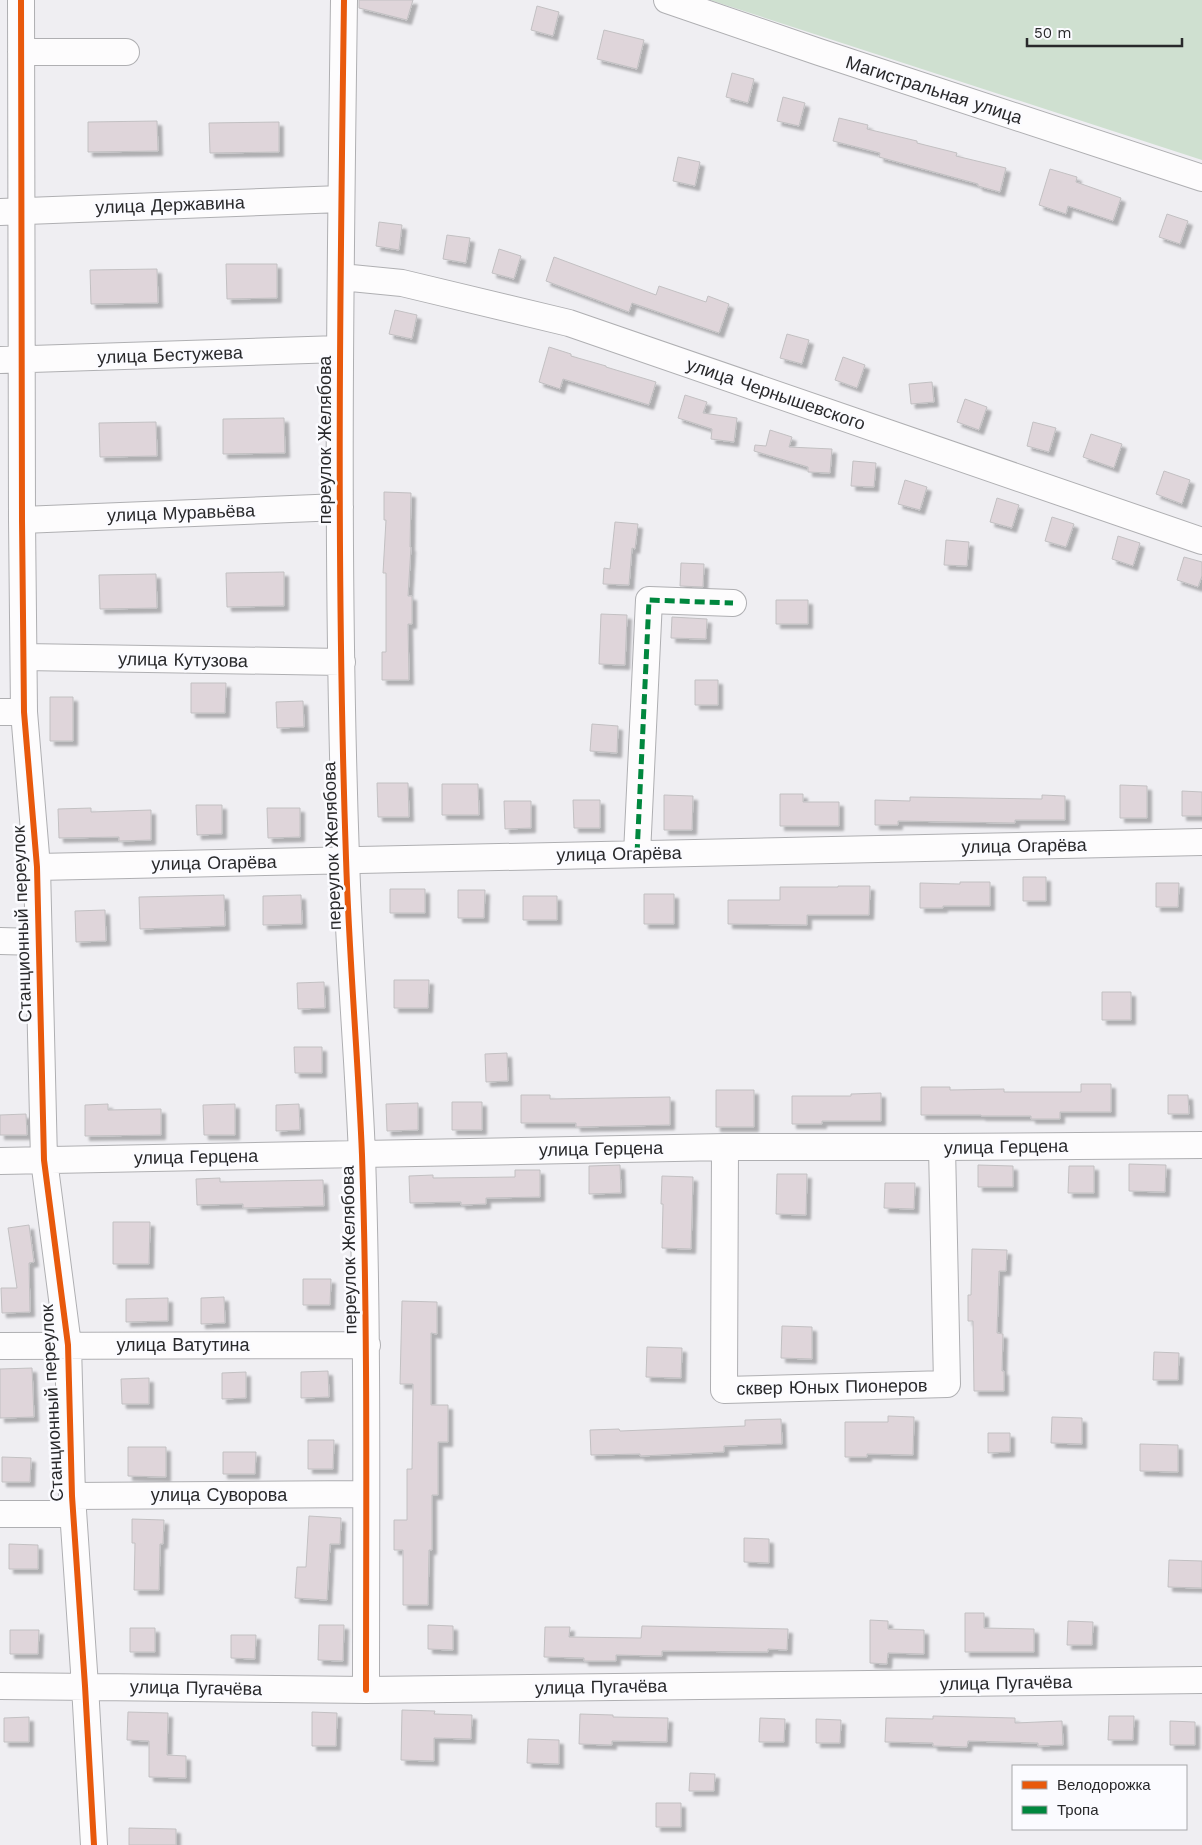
<svg xmlns="http://www.w3.org/2000/svg" width="1202" height="1845" font-family="'Work Sans',sans-serif">
	<style>
		.green { fill: #cfe0d0 }
		.building { fill: #dfd5da; stroke: #c2c0c2; filter: url(#shadow) }
		.lines { fill: none; stroke-linecap: round; stroke-linejoin: round }
		.minor-casing { stroke: #afafb2; stroke-width: 28 }
		.minor { stroke: #fdfcfd; stroke-width: 26 }
		.quiet { stroke: #00873e; stroke-width: 5; stroke-dasharray: 10 5; stroke-linecap: butt }
		.cycleway-casing { stroke: #fbfbff; stroke-width: 9 }
		.cycleway { stroke: #e8590c; stroke-width: 6 }
		.labels { text-anchor: middle; stroke-width: 5; stroke-linejoin: round; paint-order: stroke }
		.street-label { font-size: 18px; fill: #29292b; stroke: #fbfbff }
	</style>
	<defs>
		<filter id="shadow"><feDropShadow dx="4.5" dy="4.5" stdDeviation="1" flood-color="#0004"/></filter>
	</defs>
	<rect width="100%" height="100%" fill="#efeef2"/>
	<!-- green -->
	<path class="green" d="M710,0H1202V160Z"/>
	<!-- building -->
	<path class="building" d="M359,0H413L407,20L359,8Z
		M537,6L559,12L553,36L531,30Z
		M604,30L644,40L637,69L597,59Z
		M732,73L754,79L748,103L726,97Z
		M783,97L805,103L799,126L777,121Z
		M839,118L868,125L867,129L917,141V143L957,153L956,156L1006,168L1000,192L978,186V184L879,157L880,153L833,141Z
		M157,121L158,151L88,152V122Z
		M279,122V152L210,153L209,123Z
		M678,157L700,162L695,186L673,181Z
		M1050,169L1077,177L1076,182L1121,198L1113,221L1068,206L1066,214L1039,205Z
		M1167,214L1188,221L1180,244L1159,237Z
		M379,222L402,225L399,250L376,246Z
		M447,235L470,238L466,263L443,259Z
		M499,249L521,256L514,279L492,273Z
		M554,257L656,295L659,286L706,302L708,296L729,304L719,333L632,303L629,312L546,281Z
		M226,264H277V298L227,299Z
		M157,269L158,303L91,304L90,270Z
		M395,310L417,315L412,339L389,334Z
		M787,334L809,340L802,364L780,358Z
		M549,347L571,354V356L606,366V367L656,382L649,405L563,379L560,389L539,382Z
		M843,357L865,365L857,388L835,380Z
		M932,382L934,402L911,404L909,384Z
		M685,395L707,402L703,413L737,418L734,442L711,439L712,429L678,418Z
		M965,399L987,407L979,430L957,422Z
		M284,418L285,453L223,454V419Z
		M156,422L157,456L100,457L99,423Z
		M1033,422L1056,428L1049,452L1027,446Z
		M770,430L792,437L789,447L832,449L830,473L808,472V467L754,451L755,445L766,446Z
		M1091,434L1122,444L1114,468L1083,457Z
		M853,461L876,463L874,487L851,486Z
		M1164,471L1190,480L1182,504L1156,494Z
		M905,480L927,487L920,510L898,504Z
		M384,492L411,493L410,547H411L408,596H412V624H408L409,680H382V652H386V573H383L386,520H384Z
		M997,498L1019,505L1012,528L990,522Z
		M1052,517L1074,524L1066,547L1045,541Z
		M615,522L638,524L635,549L632,548L629,585L603,584L604,568L610,569Z
		M1118,536L1140,543L1133,566L1112,559Z
		M946,540L969,542L967,566L944,565Z
		M1184,557L1202,562V576L1198,587L1177,580Z
		M681,563L704,564L703,587L680,586Z
		M284,572V606L227,607L226,573Z
		M156,574L157,608L100,609L99,575Z
		M776,600H808V624H776Z
		M601,614L627,615L625,665L599,664Z
		M672,617L707,619L706,639L671,638Z
		M695,680H718V705H695Z
		M191,683H226L225,713H191Z
		M50,697H73V741H50Z
		M303,701L304,727L277,728L276,702Z
		M592,724L618,726L617,753L590,751Z
		M377,783H408L409,817H378Z
		M442,784H478L479,815H442Z
		M1120,785L1147,786V818H1120Z
		M1182,791L1202,792V816H1182Z
		M780,794H803V802H839V826H780Z
		M664,795L693,796L692,830H664Z
		M1042,795L1065,796V820H1015V823L898,821V825H875V800L910,801V797L1042,799Z
		M573,800H600V828H574Z
		M504,801H531V828L505,829Z
		M196,805H222V834L197,835Z
		M91,808V812L151,810V840L119,841V837L59,838L58,809Z
		M267,808H300V837L268,838Z
		M1023,877H1046V901H1023Z
		M960,882H990V906H943V908H920V883L960,884Z
		M1156,883H1179L1178,907H1156Z
		M838,886H870L869,915H807V925L728,924V900H780V887H838Z
		M390,889H425V913H390Z
		M458,890H485L484,918H458Z
		M644,894H674V924H644Z
		M224,895L225,926L140,929L139,897Z
		M301,895L302,924L263,925V896Z
		M523,896H557V920H523Z
		M105,910L106,941L76,942L75,911Z
		M394,980H429L428,1008H394Z
		M324,982L325,1008L298,1009L297,983Z
		M1102,992H1131V1020H1102Z
		M294,1047H322V1073H295Z
		M507,1053L508,1081L486,1082L485,1054Z
		M1081,1084H1111V1112H1060V1119H1031V1116H981V1115H921V1087H950V1090L1004,1089V1092H1081Z
		M716,1090H754V1127H716Z
		M881,1093V1121H822V1124H792V1096H851V1094Z
		M521,1095H550V1099L670,1097V1125L576,1127V1123H521Z
		M1168,1095H1188L1189,1114H1168Z
		M452,1102H482V1130H452Z
		M418,1103V1130L387,1131L386,1104Z
		M108,1104V1110L161,1109V1135L85,1136V1105Z
		M235,1104V1135H204L203,1105Z
		M299,1104L300,1130L276,1131V1105Z
		M26,1114L27,1135H0V1115Z
		M1129,1164L1166,1165L1165,1192L1129,1191Z
		M620,1165L621,1193L589,1194V1166Z
		M978,1165L1013,1166V1187H978Z
		M1069,1166H1094V1193H1068Z
		M515,1170H540V1197L486,1198V1204L461,1205V1202L410,1203L409,1176L433,1175V1178L515,1177Z
		M777,1174H807L806,1215L776,1214Z
		M662,1176L693,1177L691,1249L662,1248L663,1204H661Z
		M220,1178V1182L323,1180L324,1206L243,1208V1204L197,1205L196,1179Z
		M885,1183H915L914,1209L884,1208Z
		M113,1222H150L149,1264H113Z
		M29,1225L34,1262L29,1263L30,1312L2,1313L1,1288H17L8,1228Z
		M972,1249L1007,1250L1006,1271H999L997,1333L1003,1334L1002,1371H1004V1391H974L973,1321H968V1295H971Z
		M303,1279H331L330,1305H303Z
		M224,1297L225,1323L201,1324V1298Z
		M168,1298V1321L126,1322V1299Z
		M402,1301L437,1302V1334L431,1333V1405H448V1442H438V1495H432V1550H429L428,1605H403V1550H394V1520H407V1469H412L413,1384H400Z
		M782,1326L812,1327V1359L781,1358Z
		M647,1347L682,1348L681,1378L646,1377Z
		M1154,1352L1179,1353L1178,1380H1153Z
		M32,1368L34,1417L0,1418V1369Z
		M328,1371L329,1397L301,1398V1372Z
		M246,1372V1398L222,1399V1373Z
		M149,1378V1404H122L121,1379Z
		M888,1416L914,1417L913,1455L867,1454V1457H845V1422H888Z
		M1052,1417L1082,1418V1444L1051,1443Z
		M781,1419L782,1444L724,1446V1452L640,1456V1454L591,1455L590,1430L619,1429L620,1431L745,1426V1420Z
		M988,1433H1010V1452L988,1453Z
		M308,1440H334L333,1469H308Z
		M1140,1444L1178,1445V1472L1140,1471Z
		M128,1447H166V1477L128,1476Z
		M223,1452H256L255,1474H223Z
		M2,1457L31,1458L30,1482H2Z
		M309,1516L341,1518L340,1544H330L327,1600L295,1598L297,1567H306Z
		M132,1519L164,1520L163,1544H160L159,1590H134L135,1543H132Z
		M744,1538L769,1539V1563L744,1562Z
		M9,1544L38,1545V1569H9Z
		M1169,1560L1202,1561V1588L1168,1587Z
		M965,1613H984V1628L1034,1629V1652H965Z
		M870,1620L888,1621V1629L924,1630V1654L888,1653L887,1664L870,1663Z
		M1068,1621L1093,1622L1092,1645H1067Z
		M319,1625H344L343,1661L318,1660Z
		M428,1625L453,1626V1650L428,1649Z
		M642,1626L788,1629L787,1650L768,1649V1652L662,1651V1656L616,1655V1661H584V1658L544,1657L545,1627H570L569,1637L641,1638Z
		M130,1628H155V1652H130Z
		M10,1630H39L38,1654H10Z
		M231,1635H256L255,1659L231,1658Z
		M402,1710L435,1711L434,1714L472,1715L471,1739L434,1738V1761L401,1760Z
		M128,1712L168,1713L167,1755L186,1756V1778L149,1777V1741L127,1740Z
		M312,1712L337,1713L336,1746H312Z
		M580,1714L613,1715V1717L668,1718L667,1742L612,1741V1745L579,1744Z
		M933,1716L1015,1718V1723L1062,1721L1063,1745L1038,1746V1743L968,1741L967,1747L933,1746V1743L885,1742L886,1718L933,1719Z
		M1109,1716H1134L1133,1740H1108Z
		M29,1717V1742H4V1718Z
		M760,1718L785,1719L784,1742H759Z
		M816,1719L841,1720L840,1743H816Z
		M1170,1721L1195,1722V1745H1170Z
		M528,1739L559,1740V1764L527,1763Z
		M690,1773L715,1774L714,1791H689Z
		M656,1803H681V1827H656Z
		M129,1828L176,1829V1845H129Z"/>
	<g class="lines">
		<!-- minor casing -->
		<g class="minor-casing">
			<path id="minor" d="M21,0L22,520L24,712L37,867L44,1160L68,1345L72,1496L85,1686L94,1845
				M344,0C340,286 336,572 346,858C349,957 358,1056 362,1155C368,1333 366,1512 366,1690
				M667,0L819,52L1202,178
				M21,52H126
				M0,212L341,199
				M341,277L402,283L569,323L1202,541
				M0,360L339,349
				M22,520L340,507
				M24,657L342,662
				M0,712H24
				M637,854L649,600L733,603
				M37,867L1202,842
				M0,941L38,942
				M725,1147L724,1390L947,1384L942,1147
				M0,1161L725,1147H942L1202,1145
				M0,1346L367,1345
				M72,1496L366,1494
				M0,1514H73
				M0,1686L366,1690L1202,1680"/>
		</g>
		<!-- minor -->
		<use href="#minor" class="minor"/>
		<!-- quiet -->
		<path class="quiet" d="M637,854L649,600L733,603"/>
		<!-- cycleway casing -->
		<g class="cycleway-casing">
			<path id="cycleway" d="M21,0L22,520L24,712L37,867L44,1160L68,1345L72,1496L85,1686L94,1845
				M344,0C340,286 336,572 346,858C349,957 358,1056 362,1155C368,1333 366,1512 366,1690"/>
		</g>
		<!-- cycleway -->
		<use href="#cycleway" class="cycleway"/>
	</g>
	<g class="labels">
		<!-- street labels -->
		<g class="street-label">
			<text transform="translate(934 90) rotate(18)" y="6">Магистральная улица</text>
			<text transform="translate(170 205) rotate(-2)" y="6">улица Державина</text>
			<text transform="translate(170 355) rotate(-2)" y="6">улица Бестужева</text>
			<text transform="translate(776 394) rotate(19)" y="6">улица Чернышевского</text>
			<text transform="translate(325 440) rotate(-90)" y="6">переулок Желябова</text>
			<text transform="translate(181 513) rotate(-2)" y="6">улица Муравьёва</text>
			<text transform="translate(183 660) rotate(1)" y="6">улица Кутузова</text>
			<text transform="translate(332 846) rotate(-92)" y="6">переулок Желябова</text>
			<text transform="translate(1024 846) rotate(-1)" y="6">улица Огарёва</text>
			<text transform="translate(619 854) rotate(-1)" y="6">улица Огарёва</text>
			<text transform="translate(214 863) rotate(-1)" y="6">улица Огарёва</text>
			<text transform="translate(22 924) rotate(-92)" y="6">Станционный переулок</text>
			<text transform="translate(1006 1147) rotate(-1)" y="6">улица Герцена</text>
			<text transform="translate(601 1149) rotate(-1)" y="6">улица Герцена</text>
			<text transform="translate(196 1157) rotate(-1)" y="6">улица Герцена</text>
			<text transform="translate(349 1250) rotate(-91)" y="6">переулок Желябова</text>
			<text x="183" y="1351">улица Ватутина</text>
			<text transform="translate(832 1387) rotate(-1)" y="6">сквер Юных Пионеров</text>
			<text transform="translate(52 1403) rotate(-93)" y="6">Станционный переулок</text>
			<text x="219" y="1501">улица Суворова</text>
			<text transform="translate(1006 1683) rotate(-1)" y="6">улица Пугачёва</text>
			<text transform="translate(601 1687) rotate(-1)" y="6">улица Пугачёва</text>
			<text transform="translate(196 1688) rotate(1)" y="6">улица Пугачёва</text>
		</g>
	</g>
	<!-- legend -->
	<rect x="1012" y="1765" width="175" height="65" fill="#fbfbff" stroke="#a7a7aa"/>
	<rect x="1022" y="1781" width="25" height="8" fill="#e8590c" stroke="#a7a7aa"/>
	<text x="1057" y="1790" font-size="15" fill="#29292b">Велодорожка</text>
	<rect x="1022" y="1806" width="25" height="8" fill="#00873e" stroke="#a7a7aa"/>
	<text x="1057" y="1815" font-size="15" fill="#29292b">Тропа</text>
	<!-- scale -->
	<path d="M1027 38v8h155v-8" fill="none" stroke="#29292b" stroke-width="2.5"/>
	<text x="1034" y="38" font-size="15" fill="#29292b" stroke="#fbfbff" stroke-width="4" paint-order="stroke">50 m</text>
</svg>
